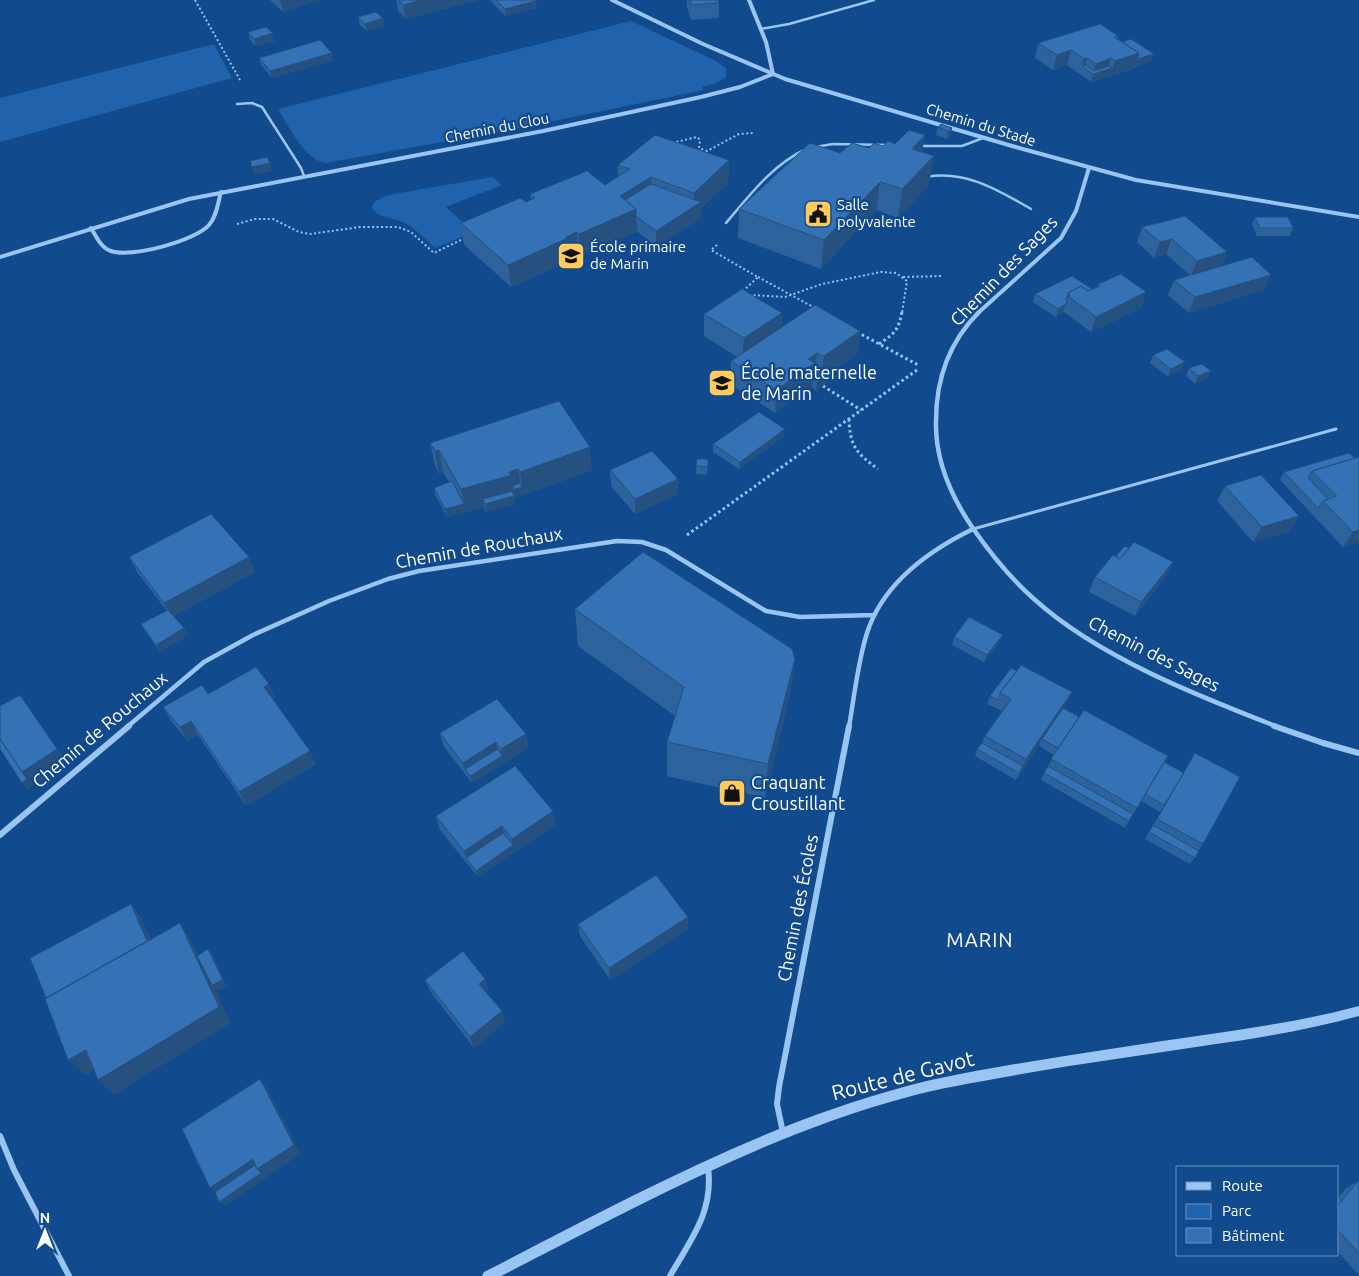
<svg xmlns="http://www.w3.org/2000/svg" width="1359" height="1276" font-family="Ubuntu,sans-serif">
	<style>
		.green { fill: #2062ab }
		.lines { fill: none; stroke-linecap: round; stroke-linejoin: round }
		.path-far1 { stroke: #9ac4f2; stroke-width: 2; stroke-dasharray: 2 2.5; stroke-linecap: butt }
		.path { stroke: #9ac4f2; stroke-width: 3; stroke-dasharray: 2.5 3; stroke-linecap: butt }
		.service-far1 { stroke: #9ac4f2; stroke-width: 2.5 }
		.service { stroke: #9ac4f2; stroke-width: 3 }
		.minor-far2 { stroke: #9ac4f2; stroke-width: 4 }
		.minor-far1 { stroke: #9ac4f2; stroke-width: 4.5 }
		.minor { stroke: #9ac4f2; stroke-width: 6 }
		.tertiary { fill: #9ac4f2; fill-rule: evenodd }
		.wall { fill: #2e629c }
		.shaded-wall { fill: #25507f }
		.building { fill: #3572b5; stroke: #25507f }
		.labels { text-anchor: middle; stroke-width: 4.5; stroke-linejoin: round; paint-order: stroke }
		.far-street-label { font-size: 15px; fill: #fff; stroke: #114a8d }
		.far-poi-label { font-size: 15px; fill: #fff; stroke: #114a8d; text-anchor: start }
		.street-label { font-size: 18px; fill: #fff; stroke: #114a8d }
		.poi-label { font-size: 18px; fill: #fff; stroke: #114a8d; text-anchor: start }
		.quarter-label { font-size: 20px; letter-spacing: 1px; fill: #fff; stroke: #114a8d }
		.near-street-label { font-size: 21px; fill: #fff; stroke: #114a8d }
	</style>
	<rect width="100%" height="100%" fill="#114a8d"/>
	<!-- green -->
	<path class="green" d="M631,21L716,61L726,68V77L717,83L702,87L704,90L525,127L326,163C305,161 289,126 278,109Z
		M214,44L232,78L0,142V98Z
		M492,177L502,185L446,207L474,232L435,248C424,238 414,226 400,221C390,217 378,218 372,208L374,202L388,195Z"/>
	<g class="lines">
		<!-- path-far1 -->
		<path class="path-far1" d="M195,0L240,80
			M672,143L697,137L700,140L699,148L707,151L739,134L753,133
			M237,224L255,219H273L299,232L310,234L360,227H398L411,232L434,253L467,237
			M717,245L711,250L758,277L741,293
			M758,277L815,308
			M903,277L943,276
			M749,295L785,297L822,284L881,272L896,273L907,281L902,313"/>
		<!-- path -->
		<path class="path" d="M857,332L920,366
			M879,344C895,333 898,331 902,312
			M823,386L861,410
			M849,419C850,446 856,453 878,469
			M687,535L917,370"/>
		<!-- service-far1 -->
		<path class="service-far1" d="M760,29L789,24L874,0
			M237,104L252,103L262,107L301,168L304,176
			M920,146H962L983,138
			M815,147L833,144L888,145
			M926,177C966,170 998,190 1031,209
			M726,223C750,195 772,165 806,149"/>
		<!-- service -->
		<path class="service" d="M973,529L1336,429"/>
		<!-- minor-far2 -->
		<path class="minor-far2" d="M612,0L703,44L785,79L1012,146L1136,180L1359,217
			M749,0L766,42L773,74
			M91,228C96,236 101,248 111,251C131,258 195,241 209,225C217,216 218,202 221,192
			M0,257L189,199L543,131L701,97L740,87L773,74
			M978,313L1061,238L1076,211L1089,168"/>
		<!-- minor-far1 -->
		<path class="minor-far1" d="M979,312C949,342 936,378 936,421C935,459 951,496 972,527C990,553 1010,578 1034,599C1098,657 1198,696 1278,727
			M127,727L204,662L253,635L329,601L388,579L419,571L617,541L642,542L666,550L766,611L800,617L874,615
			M849,727C854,698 858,661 867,633C883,583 928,551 973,529"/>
		<!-- minor -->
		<path class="minor" d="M1274,726L1323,743L1359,753
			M0,835L129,726
			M783,1133L777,1104L779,1087L849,726
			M0,1136L14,1170L69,1276
			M670,1276C691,1239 714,1212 708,1167"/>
		<!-- tertiary -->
		<path class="tertiary" d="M1359,1006V1016C1312,1029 1264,1037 1216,1044C1146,1055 1075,1064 1005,1077C973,1083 940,1088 908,1097C763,1136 633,1209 501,1276H482L484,1272C621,1202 757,1126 907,1086C937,1078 968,1072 998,1067C1067,1055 1136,1045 1204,1035C1256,1027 1308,1020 1359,1006Z"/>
	</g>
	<!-- wall -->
	<path class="wall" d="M270,0H320L297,7V8L283,12Z
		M396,0H478L406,19L398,11Z
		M490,0H535L537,8L505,16Z
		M687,0H718L719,3V18L691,20L687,7Z
		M358,17L383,18L384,26L367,31L360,25Z
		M248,32L275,41L256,46L250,40Z
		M1118,36L1117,39L1151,61L1135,67V68L1091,82L1067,65L1053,70L1035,58L1038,43Z
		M259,58L334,60L272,78L261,65Z
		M938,127L952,128L950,136L947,139L936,135Z
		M925,135L922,153L929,185L898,218L876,210L821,269L738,238L739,209L840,153L895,144Z
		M729,160L728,183L701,209V218L656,247L637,231L580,256L578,255L570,258V261L511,287L464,245L461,223L526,202L531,200L530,194L605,185L618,176V165Z
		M1255,217L1293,228L1290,236H1257L1252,224Z
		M1142,227L1227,252L1221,266L1264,290L1189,313L1168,295L1174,280L1190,275L1166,254L1154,258L1137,242Z
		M1098,284L1146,292L1141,308L1091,332L1064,312L1056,317L1033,302L1035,294L1092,289L1097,287Z
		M782,313L781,328L860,331L857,354L830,373L829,381L816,391L811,386L775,413L730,384L731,361L737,357L704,336V314Z
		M1153,355L1182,370L1168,377L1150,363Z
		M1189,368L1207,379L1195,384L1186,376Z
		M784,436L739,469L713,452V444Z
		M430,443L592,470L515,498V504L486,512L484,507L447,517L435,495L434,488L449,482L443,472L439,474L435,465Z
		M1349,453L1359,542L1343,547L1280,480L1284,472Z
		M697,459H708L707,475L696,474Z
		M610,470L678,494L635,514L611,486Z
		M1225,486L1290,531L1253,542L1217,501Z
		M1129,548L1173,562L1166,577L1135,616L1089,592L1095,577L1116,556Z
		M129,557H249L255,572L174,616L184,628L188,635L160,652L145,631L141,624L167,611L137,572Z
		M575,609L795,659L790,694L765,798L667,776V742L675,716L578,646Z
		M954,637L1000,642L984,662L952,645Z
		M1011,668L1066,706L1064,708L1184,773L1160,812L1141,801L1125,828L1041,780L1044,773L1054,755L1039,746V745L1016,780L975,756L977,749L982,743L985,736L1002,711L987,704L990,696Z
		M269,684L275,698L273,700L316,764L246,806L198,735L188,741L171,721L163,707L208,694Z
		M440,733L526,734L528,748L472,783L444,747Z
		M1195,753L1203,844L1190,864L1145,839Z
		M436,816L556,824L478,877L440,830Z
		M578,924L688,929L610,980L580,936Z
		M425,980L489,990L486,992L502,1011L505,1022L474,1048L430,991Z
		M1358,1181H1359V1275L1338,1252V1198L1345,1189Z"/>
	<!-- shaded-wall -->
	<path class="shaded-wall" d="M280,0H320L297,7V8L283,12Z
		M406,0H478L406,19L403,5Z
		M536,1L537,8L505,16V9Z
		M383,18L384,26L367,31L365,24Z
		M273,33L275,41L256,46L254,39Z
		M1071,50L1067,65L1053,70L1057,55Z
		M332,53L334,60L272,78L270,71Z
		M1139,53L1154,54L1151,61L1110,76L1115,61Z
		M1087,58L1084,68L1082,66L1084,59Z
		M1111,58L1108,69L1112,68L1110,76L1091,82L1096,64Z
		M952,128L950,136L947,139L948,131Z
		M925,135L920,163L912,149Z
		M934,156L929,185L898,218L902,189Z
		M729,160L728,183L701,209V218L656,247V231L694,207V193Z
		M270,163L272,171L254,175L252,167Z
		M651,177L652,200L636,209L637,232L580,256L579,234L620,196Z
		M880,182L876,210L821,269L824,240Z
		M577,232L578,255L570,258V261L511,287L508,265Z
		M1172,239L1166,254L1154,258L1160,242Z
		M1227,252L1220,267L1191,276L1197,261Z
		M1271,275L1264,290L1189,313L1195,297Z
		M1146,292L1141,308L1091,332L1096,317Z
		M1066,304L1063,312L1056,317L1058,309Z
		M782,313L780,336L742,361L744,338Z
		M860,331L857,354L821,379L824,356Z
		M817,353L815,375L813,376L812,386L775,413L776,390L808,359Z
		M1185,362L1182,370L1168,377L1171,369Z
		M1211,371L1207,379L1195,384L1198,376Z
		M830,373L829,381L816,391L817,383Z
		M785,429L784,436L739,469L740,462Z
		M590,447L592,470L515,498V504L486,512L485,504L483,499L484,507L447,517L445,509L464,504L461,489L518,469L521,487H522L520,472Z
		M439,450L443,472L439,474L435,451Z
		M678,479V494L635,514V499Z
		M1299,516L1290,531L1253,542L1262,527Z
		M1359,530V542L1343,547L1353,532Z
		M249,557L255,572L172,617L164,603Z
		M1173,562L1166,577L1135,616L1141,602Z
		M184,628L188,635L160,652L156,645Z
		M1003,635L1000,642L984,662L987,655Z
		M795,659L790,694L765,798L768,764Z
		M269,684L275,698L270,701L264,687Z
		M1072,692L1066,706L1043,740L1042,739L1039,745L1020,773L1026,759Z
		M30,709L67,762L27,790L22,783L0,742Z
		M191,721L198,735L188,741L180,727Z
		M526,734L528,748L472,783L470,776L502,756L501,749Z
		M496,742L499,756L465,769L463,763Z
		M310,751L316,764L246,806L239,792Z
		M1023,766L1020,773L1016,780L1019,773Z
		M553,811L556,824L478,877L476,871L513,845L512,839Z
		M502,826L505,839L466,858L468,864L464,851Z
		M131,904L141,917L160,960L60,1016Z
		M688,917V929L610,980L609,968Z
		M180,923L192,941L213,985L208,949L213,955L227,986L217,991L216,990L231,1023L114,1095L98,1080Z
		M485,979L489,990L483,995L479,984Z
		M502,1011L505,1022L474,1048L470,1037Z
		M86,1050L102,1066L85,1075L68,1060Z
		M260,1079L268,1089L301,1154L224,1206L219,1202L220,1196L210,1188Z"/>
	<!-- building -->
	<path class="building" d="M399,0H421L403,5Z
		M496,0H535L536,1L505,9Z
		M690,0H718L719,3L691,5Z
		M376,12L383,18L365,24L358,17Z
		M1100,24L1118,36L1114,37L1139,53L1115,61L1111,58L1096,64L1087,58L1084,59L1071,50L1057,55L1038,43Z
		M266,27L273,33L254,39L248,32Z
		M1131,39L1154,54L1137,59L1139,53L1122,42Z
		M320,40L332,53L270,71L259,58Z
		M1085,65L1094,71L1109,66L1112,68L1093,74L1082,66Z
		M941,124L952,128L948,131L938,127Z
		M909,130L925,135L912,149L934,156L902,189L880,182L824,240L739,209L810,143L840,153L852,143L869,148L874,143L883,146L888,141L895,144Z
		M655,135L729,160L694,193L651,177L620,196L636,209L579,234L577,232L566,237L568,238L508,265L461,223L520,198L526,202L535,198L530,194L587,171L605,185L630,169L618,165Z
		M267,157L270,163L252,167L250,161Z
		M651,184L701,202L656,231L636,216V209L625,200Z
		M1185,216L1227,252L1197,261L1172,239L1160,242L1142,227Z
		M1255,217H1288L1293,228H1260Z
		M1252,257L1271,275L1195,297L1174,280Z
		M1121,274L1146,292L1096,317L1068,296L1070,295L1068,293L1081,286L1088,291L1100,286L1098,284Z
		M1072,276L1092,289L1088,291L1081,286L1068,293L1066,301H1067L1066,304L1058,309L1035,294Z
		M742,289L782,313L744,338L704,314Z
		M815,305L860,331L824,356L817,353L808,359L815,363L776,390L731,361Z
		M1167,349L1185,362L1171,369L1153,355Z
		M1202,364L1211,371L1198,376L1189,368Z
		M816,367L822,371L824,370L830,373L817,383L813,379L814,369Z
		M559,401L590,447L520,472L518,469L509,472L511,475L509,476L461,489L439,450L435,451L430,443Z
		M759,412L785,429L740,462L713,444Z
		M652,451L678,479L635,499L610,470Z
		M1349,453L1355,458L1312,471L1308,478L1328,499L1323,501L1318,508L1284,472Z
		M1359,457V530L1353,532L1323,501L1337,496L1312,471Z
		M697,459H708V467L696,466Z
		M1261,475L1299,516L1262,527L1225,486Z
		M452,481L464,504L445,509L434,488Z
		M520,483L522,487L513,490V486Z
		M512,491L514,496L485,504L483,499Z
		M211,514L249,557L164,603L129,557Z
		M1134,542L1173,562L1141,602L1095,577L1113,555L1120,559Z
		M1125,546L1129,548L1120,559L1116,556Z
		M643,552L792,649L795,659L768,764L667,742L684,687L575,609Z
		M168,610L184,628L156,645L141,624Z
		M969,617L1003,635L987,655L954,637Z
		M1021,665L1072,692L1026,759L985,736L1011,699L1000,693Z
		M256,667L269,684L264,687L310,751L239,792L191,721L180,727L163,707L202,685L208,694Z
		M1011,668L1017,671L1000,693L998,700L990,696Z
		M20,695L57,749L22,772L0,739V706Z
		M497,699L526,734L501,749L496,742L463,763L440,733Z
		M1063,708L1079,717L1058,748L1042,739Z
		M1084,710L1168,756L1137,808L1051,759Z
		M0,739L27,779L22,783L0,749Z
		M982,743L1023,766L1019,773L977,749Z
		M498,749L502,756L470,776L465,769Z
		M1195,753L1240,777L1203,844L1157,819Z
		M1164,762L1184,773L1164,805L1145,794Z
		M515,766L553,811L512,839L502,826L464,851L436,816Z
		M1048,766L1133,814L1129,821L1044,773Z
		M1153,825L1199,851L1195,858L1149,832Z
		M503,833L513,845L476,871L466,858Z
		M656,875L688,917L609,968L578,924Z
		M131,904L147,941L46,998L30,958Z
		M180,923L219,1007L98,1080L86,1050L68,1060L45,999Z
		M208,949L223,980L212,985L197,956Z
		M463,951L485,979L479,984L502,1011L470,1037L425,980Z
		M260,1079L294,1145L257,1169L253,1159L210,1188L182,1129Z
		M255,1165L257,1169L261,1173L219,1202L215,1192Z
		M1358,1181H1359V1253L1338,1230V1205Z"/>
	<!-- icons -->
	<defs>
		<g id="civic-square" transform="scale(1.4375)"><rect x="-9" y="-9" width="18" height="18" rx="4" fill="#ffcc5b" stroke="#114a8d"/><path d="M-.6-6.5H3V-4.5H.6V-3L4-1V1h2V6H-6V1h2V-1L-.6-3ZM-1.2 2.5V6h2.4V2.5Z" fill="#111"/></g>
		<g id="school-square" transform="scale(1.4375)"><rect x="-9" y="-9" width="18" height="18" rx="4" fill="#ffcc5b" stroke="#114a8d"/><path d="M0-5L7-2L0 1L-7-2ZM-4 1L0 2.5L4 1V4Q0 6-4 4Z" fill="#111"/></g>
		<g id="shop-square" transform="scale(1.4375)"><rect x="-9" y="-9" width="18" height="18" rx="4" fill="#ffcc5b" stroke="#114a8d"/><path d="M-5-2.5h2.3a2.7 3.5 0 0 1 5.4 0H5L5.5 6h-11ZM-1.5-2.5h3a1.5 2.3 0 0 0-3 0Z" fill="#111"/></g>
	</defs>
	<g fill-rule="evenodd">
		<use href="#civic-square" x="818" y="214"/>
		<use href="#school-square" x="571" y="256"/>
		<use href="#school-square" x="722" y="383"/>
		<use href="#shop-square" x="732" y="793"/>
	</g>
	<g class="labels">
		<!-- far-street labels -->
		<g class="far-street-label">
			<text transform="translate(981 125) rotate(17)" y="5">Chemin du Stade</text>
			<text transform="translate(497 128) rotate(-11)" y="5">Chemin du Clou</text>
		</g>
		<!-- far-poi labels -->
		<g class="far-poi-label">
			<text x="837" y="210">Salle<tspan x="837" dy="17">polyvalente</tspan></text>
			<text x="590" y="252">École primaire<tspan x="590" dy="17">de Marin</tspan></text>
		</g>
		<!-- street labels -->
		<g class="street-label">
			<text transform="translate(1004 271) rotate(-46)" y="6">Chemin des Sages</text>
			<text transform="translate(479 548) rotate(-10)" y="6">Chemin de Rouchaux</text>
			<text transform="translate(1154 654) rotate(27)" y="6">Chemin des Sages</text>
			<text transform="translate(100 730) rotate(-40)" y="6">Chemin de Rouchaux</text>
			<text transform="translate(798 908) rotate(-79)" y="6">Chemin des Écoles</text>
		</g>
		<!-- poi labels -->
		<g class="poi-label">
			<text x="741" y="379">École maternelle<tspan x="741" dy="21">de Marin</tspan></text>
			<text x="751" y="789">Craquant<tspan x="751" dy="21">Croustillant</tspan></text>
		</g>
		<!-- quarter labels -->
		<g class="quarter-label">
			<text x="980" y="947">MARIN</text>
		</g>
		<!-- near-street labels -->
		<g class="near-street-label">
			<text transform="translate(903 1076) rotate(-14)" y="7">Route de Gavot</text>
		</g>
	</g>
	<!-- legend -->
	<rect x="1176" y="1166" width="162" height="90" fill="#114a8d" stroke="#7092bb"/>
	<rect x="1186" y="1182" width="25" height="8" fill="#9ac4f2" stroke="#7092bb"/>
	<text x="1222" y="1191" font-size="15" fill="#ffffff">Route</text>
	<rect x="1186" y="1204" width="25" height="15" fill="#2062ab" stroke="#7092bb"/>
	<text x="1222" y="1216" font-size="15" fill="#ffffff">Parc</text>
	<rect x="1186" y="1228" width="25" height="15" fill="#3572b5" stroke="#7092bb"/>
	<text x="1222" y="1241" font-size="15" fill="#ffffff">Bâtiment</text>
	<!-- north arrow -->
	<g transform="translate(45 1231)" stroke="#114a8d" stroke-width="4" paint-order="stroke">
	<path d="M0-4L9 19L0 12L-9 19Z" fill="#ffffff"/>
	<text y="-8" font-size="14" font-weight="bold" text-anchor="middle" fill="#ffffff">N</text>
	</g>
</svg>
